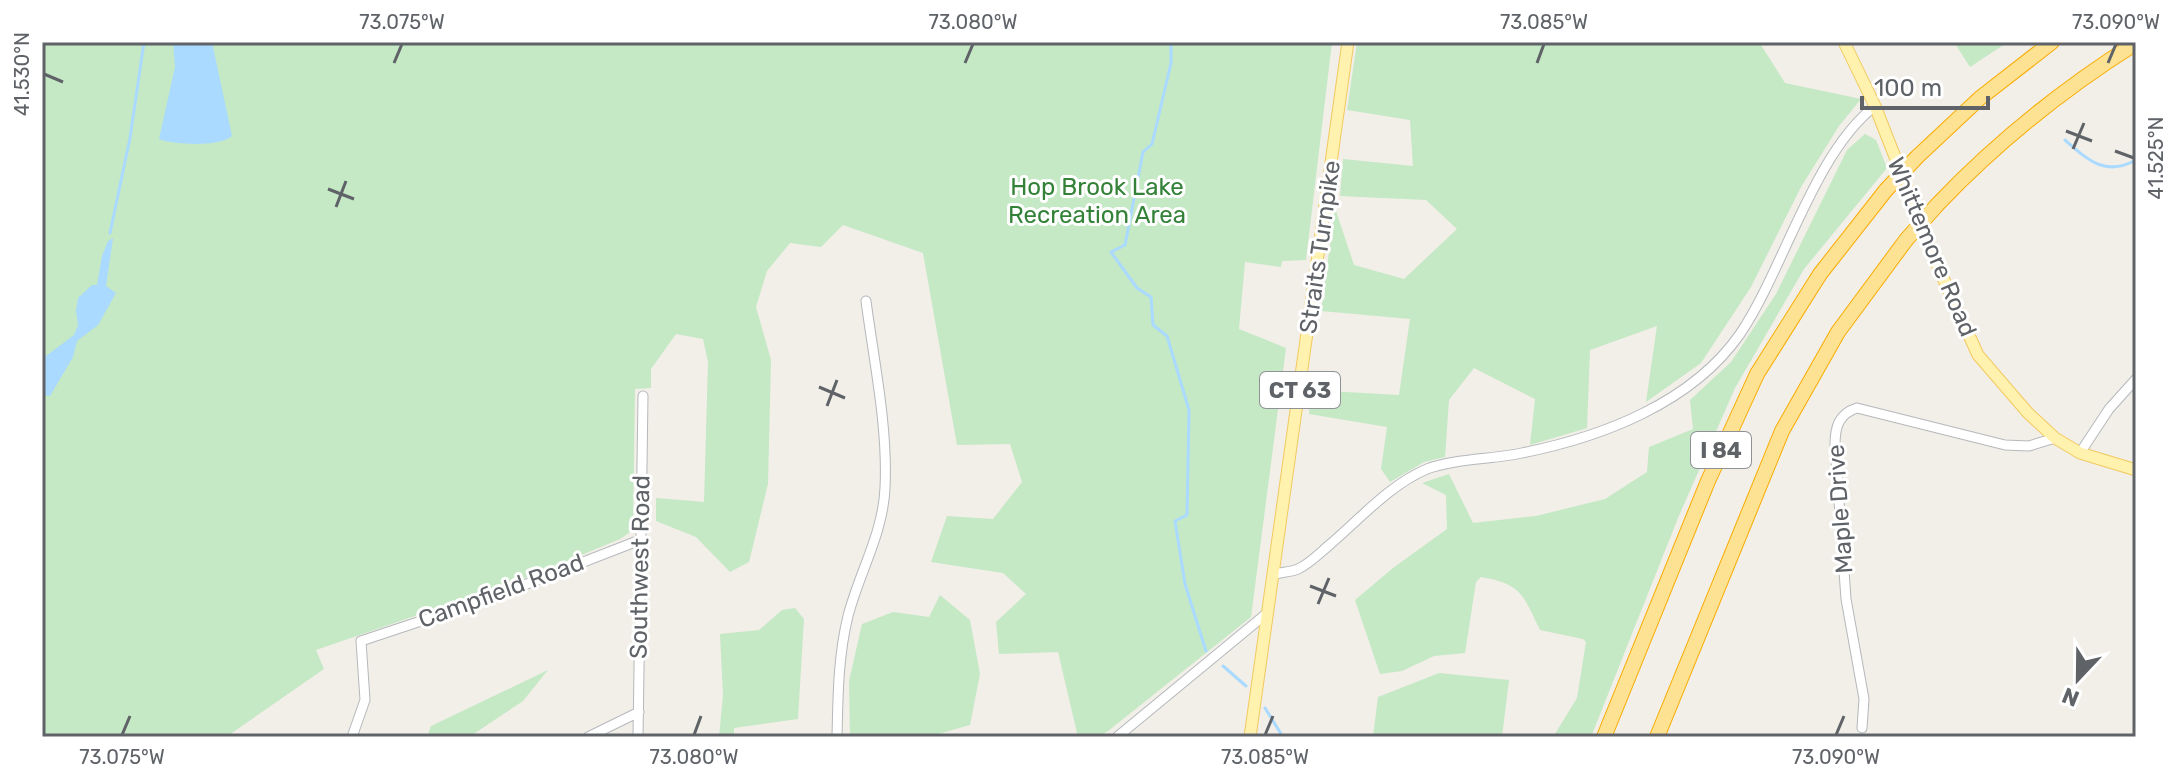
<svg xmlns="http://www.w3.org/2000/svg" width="2178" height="779" font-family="Rubik,sans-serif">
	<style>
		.green { fill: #c5e8c5 }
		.water { fill: #aadaff }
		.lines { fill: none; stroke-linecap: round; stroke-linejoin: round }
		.stream { stroke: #aadaff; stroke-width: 3 }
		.minor-casing { stroke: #b5b8bc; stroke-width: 11 }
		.major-casing { stroke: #f2c960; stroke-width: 13 }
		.highway-casing { stroke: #f9ab00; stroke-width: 16 }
		.minor { stroke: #fff; stroke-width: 9 }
		.major { stroke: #fff2af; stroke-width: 11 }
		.highway { stroke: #fde293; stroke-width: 14 }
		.highway-bridge-casing { stroke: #f9ab00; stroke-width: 16; stroke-linecap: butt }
		.highway-bridge { stroke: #fde293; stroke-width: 14 }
		.ticks { fill: none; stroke: #5f6368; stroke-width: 3 }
		.labels { text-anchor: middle; stroke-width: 6; stroke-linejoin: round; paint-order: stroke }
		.shield { fill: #fff; stroke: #8f9295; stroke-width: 2 }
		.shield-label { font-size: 22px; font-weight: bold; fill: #5f6368 }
		.park-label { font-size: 24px; fill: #348238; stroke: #fff }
		.street-label { font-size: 24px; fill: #5f6368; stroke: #fff }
		.neatline { fill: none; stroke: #5f6368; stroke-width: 3 }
		.ticks-label { font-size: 20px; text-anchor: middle; fill: #5f6368 }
	</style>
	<rect width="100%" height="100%" fill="#f1efe8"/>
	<!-- green -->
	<path class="green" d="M42,42H1332L1306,260L1282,261L1281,267L1245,262L1239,329L1286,348L1251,617L1108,731L1098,737H1078L1058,652L999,654L996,622L1026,594L1003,573L931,562L947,516L993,519L1022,482L1010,444L957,445L923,253L843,225L821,247L790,243L767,271L756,307L771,360L768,484L749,562L730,572L696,537L656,521V498L704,502L708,362L703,339L676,334L651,369V388L635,389L633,530L620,539L531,576L316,650L324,669L226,737H42Z
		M1357,42H1759L1785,83L1861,99L1839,126L1801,187L1751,287L1701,363L1646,402L1657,326L1590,350L1587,428L1530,445L1535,399L1474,368L1449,400L1445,457L1424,462L1390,482L1381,469L1387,427L1309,414L1310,390L1399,395L1410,319L1321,311L1335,208L1354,265L1404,279L1457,229L1426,200L1340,196L1343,159L1413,166L1410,120L1347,110Z
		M1954,42H2008L1970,67Z
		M1865,134L1876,140L1887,168L1804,269L1735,388L1678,518L1591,737H1553L1577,698L1586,642L1583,639L1540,630C1523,595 1522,584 1481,577L1476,582L1465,653L1434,656L1402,671L1380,674L1355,600L1393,568L1447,529L1446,495L1422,483L1449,474L1473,523L1536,516L1605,499L1647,472L1649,447L1693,429L1690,400L1731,362L1776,294L1847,150Z
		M940,595L970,620L980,674L970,725L927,737H850L849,681L862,624L893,612L929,617Z
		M795,608L804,619L798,719L734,728V737H719L723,695L720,634L759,630L782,610Z
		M548,670L523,701L469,737H427L431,726Z
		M1439,673L1509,680L1502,737H1373L1378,697Z"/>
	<!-- water -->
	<path class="water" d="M173,42H212L232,136C221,147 173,145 159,139L175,67Z
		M113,238L106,286L116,293L98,325L77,341L73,357L50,396L42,395V359L74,335L78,325L76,311L78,298L92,285H97L102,256L108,241Z"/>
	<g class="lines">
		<!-- stream -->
		<path class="stream" d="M1171,42V63L1152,144L1143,152L1125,245L1111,252L1137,288L1151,297L1153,325L1167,336L1189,410L1187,515L1175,521L1185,584L1206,651
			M2065,140C2088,160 2105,177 2136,160
			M110,233L130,138L144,42
			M1223,666L1246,686
			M1265,708L1283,737"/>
		<!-- minor casing -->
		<g class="minor-casing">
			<path id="minor" d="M2080,453L2109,409L2136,379
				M1275,574C1282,572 1291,572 1298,569C1309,564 1319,554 1327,547C1358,521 1389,485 1427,469C1452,459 1495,459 1522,453C1602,437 1692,403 1740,334C1784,269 1814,153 1875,106
				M1862,728L1864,699L1846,599L1835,445C1835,428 1838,414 1857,408L2005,445L2029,446L2055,438
				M352,737L365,700L361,641L496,596L640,540
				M588,737L639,712
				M638,737L643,396
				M837,737C838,696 838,657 848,616C859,573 883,534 885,488C888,427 874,362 866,301
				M1117,737L1266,614"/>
		</g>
		<!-- major casing -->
		<g class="major-casing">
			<path id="major" d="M1844,42L1875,106L1939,269L1978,355L2028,413L2055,438L2080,453L2136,470
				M1250,737L1348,42"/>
		</g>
		<!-- highway casing -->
		<g class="highway-casing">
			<path id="highway" d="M1917,157L1980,98L2052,42
				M1937,205C1996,143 2063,89 2136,43
				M1604,737L1708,481L1757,374L1820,274L1886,190
				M1657,737L1782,431L1838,332L1906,240"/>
		</g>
		<!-- minor -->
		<use href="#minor" class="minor"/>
		<!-- major -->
		<use href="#major" class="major"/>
		<!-- highway -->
		<use href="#highway" class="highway"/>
		<!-- highway-bridge casing -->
		<g class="highway-bridge-casing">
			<path id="highway-bridge" d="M1886,190L1917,157
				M1906,240L1937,205"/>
		</g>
		<!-- highway-bridge -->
		<use href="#highway-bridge" class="highway-bridge"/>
	</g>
	<!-- ticks -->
	<path class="ticks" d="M394,63L402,44M965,63L973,44M1537,63L1544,44M2108,63L2116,44M44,74L63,82M2066,131L2092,141M2073,149L2084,123M2115,151L2134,158M328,189L354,199M336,207L346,181M819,387L845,398M827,406L837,380M1310,586L1336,596M1318,604L1329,578M122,735L130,716M694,735L701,716M1265,735L1273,716M1836,735L1844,716"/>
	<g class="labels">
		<!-- shield labels -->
		<g class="shield">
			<rect x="1260" y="372" width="80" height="36" rx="6"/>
			<rect x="1691" y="432" width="60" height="36" rx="6"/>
		</g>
		<g class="shield-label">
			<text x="1300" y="398">CT 63</text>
			<text x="1721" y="458">I 84</text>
		</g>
		<!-- park labels -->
		<g class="park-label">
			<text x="1097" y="195">Hop Brook Lake<tspan x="1097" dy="28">Recreation Area</tspan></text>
		</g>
		<!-- street labels -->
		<g class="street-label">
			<text transform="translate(1320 247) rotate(-82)" y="8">Straits Turnpike</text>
			<text transform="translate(1932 247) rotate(67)" y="8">Whittemore Road</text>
			<text transform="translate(1840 509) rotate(-94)" y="8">Maple Drive</text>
			<text transform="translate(640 567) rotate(-89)" y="8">Southwest Road</text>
			<text transform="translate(501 591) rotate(-20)" y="8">Campfield Road</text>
		</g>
	</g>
	<!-- border -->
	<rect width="2178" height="779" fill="none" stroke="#ffffff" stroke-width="88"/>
	<!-- north arrow -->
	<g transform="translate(2078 679) rotate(202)" stroke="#ffffff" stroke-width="6" paint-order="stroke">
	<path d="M0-6L14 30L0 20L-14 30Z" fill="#5f6368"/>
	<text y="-12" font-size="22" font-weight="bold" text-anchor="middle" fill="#5f6368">N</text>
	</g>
	<!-- scale -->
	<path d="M1862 96v12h126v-12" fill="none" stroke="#5f6368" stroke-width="4"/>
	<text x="1874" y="96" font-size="24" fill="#5f6368" stroke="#ffffff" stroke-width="6" paint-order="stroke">100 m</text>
	<rect x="44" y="44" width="2090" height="691" class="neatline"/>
	<g class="ticks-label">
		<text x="402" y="29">73.075°W</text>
		<text x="973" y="29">73.080°W</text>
		<text x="1544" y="29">73.085°W</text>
		<text x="2116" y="29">73.090°W</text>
		<text transform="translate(22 74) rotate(-90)" y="7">41.530°N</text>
		<text transform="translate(2156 158) rotate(-90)" y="7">41.525°N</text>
		<text x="122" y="764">73.075°W</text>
		<text x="694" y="764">73.080°W</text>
		<text x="1265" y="764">73.085°W</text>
		<text x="1836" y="764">73.090°W</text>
	</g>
</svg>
